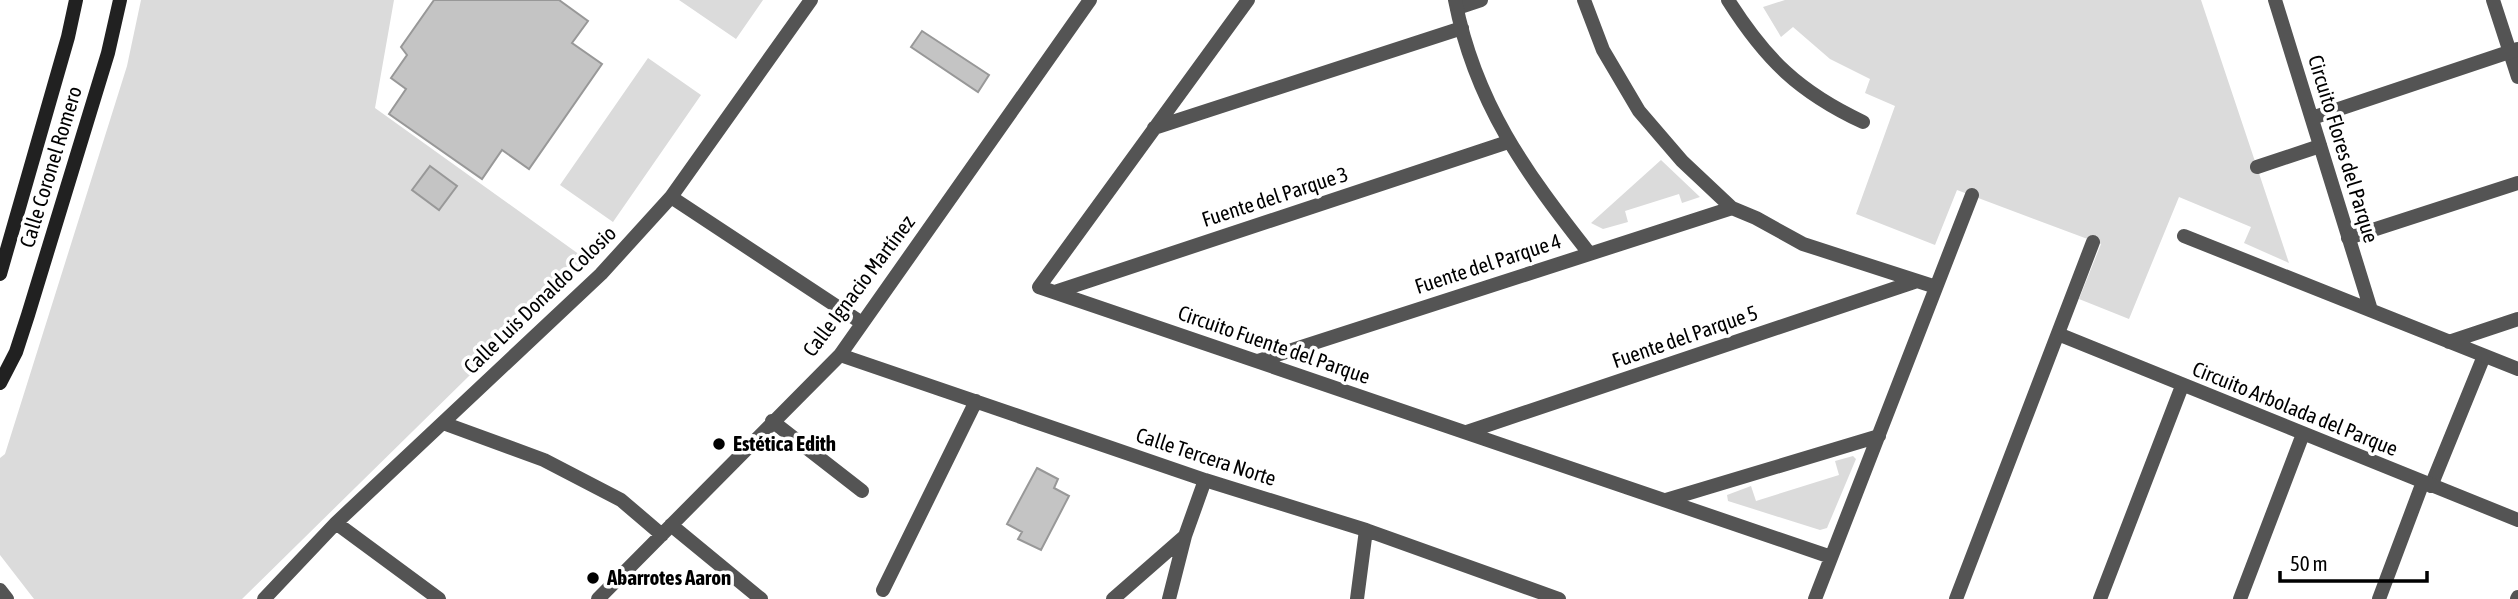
<svg xmlns="http://www.w3.org/2000/svg" width="2518" height="599" font-family="'Asap Condensed',sans-serif">
	<style>
		.green { fill: #dbdbdb }
		.building { fill: #c4c4c4; stroke: #989898; stroke-width: 2 }
		.lines { fill: none; stroke-linecap: round; stroke-linejoin: round }
		.pedestrian { stroke: #545454; stroke-width: 14 }
		.minor { stroke: #545454; stroke-width: 14 }
		.secondary { stroke: #212121; stroke-width: 14 }
		.poi-dot { fill: #000; stroke: #fff; stroke-width: 2.5 }
		.labels { text-anchor: middle; stroke-width: 7; stroke-linejoin: round; paint-order: stroke }
		.street-label { font-size: 21px; fill: #000; stroke: #fff }
		.poi-label { font-size: 21px; font-weight: bold; fill: #000; stroke: #fff; text-anchor: start }
	</style>
	<rect width="100%" height="100%" fill="#fff"/>
	<!-- green -->
	<path class="green" d="M141,0H394L375,108L587,260L242,599H34L0,555V458L5,454L127,66Z
		M679,0H763L736,39Z
		M1785,0H2201L2289,263L2244,243L2251,227L2179,197L2129,319L2079,299L2101,244L1957,190L1935,245L1856,214L1895,106L1865,93L1870,79L1830,59L1793,27L1781,37L1763,7Z
		M648,58L701,95L613,222L560,185Z
		M1661,160L1700,197L1682,203L1679,194L1625,211L1628,222L1603,229L1591,223Z
		M1853,456L1856,459L1827,528L1820,530L1728,501L1727,495L1751,486L1756,501L1839,475L1835,461Z"/>
	<!-- building -->
	<path class="building" d="M434,0H559L588,21L572,43L602,64L529,169L502,150L482,179L389,114L406,89L391,78L407,55L401,47Z
		M922,31L989,75L978,92L911,47Z
		M430,166L457,186L439,210L412,190Z
		M1037,468L1058,479L1054,488L1069,496L1041,550L1018,539L1022,532L1007,524Z"/>
	<g class="lines">
		<!-- pedestrian -->
		<path class="pedestrian" d="M2493,0L2518,77
			M1457,8L1481,0
			M2257,167L2320,146
			M2431,486L2484,356"/>
		<!-- minor -->
		<path class="minor" d="M1248,0L1039,287L1831,557
			M1455,0C1475,103 1526,173 1589,253
			M1584,0L1603,50L1639,111L1682,161L1732,208L1756,218L1803,244L1936,287
			M1728,0C1766,60 1799,92 1863,122
			M2275,0L2371,310
			M2312,118L2518,49
			M1154,128L1462,28
			M671,197L862,323
			M2184,236L2518,369
			M2348,238L2518,183
			M1055,292L1508,142
			M2058,334L2518,520
			M2449,342L2518,319
			M840,355L1205,480L1366,530L1559,599
			M1258,361L1732,208
			M772,421L862,491
			M443,423L544,460L621,500L662,535
			M1467,432L1917,281
			M1666,500L1879,436
			M336,523L439,599
			M671,525L761,599
			M0,590L7,599
			M883,590L976,401
			M264,599L336,523L601,274L671,197L811,0
			M598,599L840,355L1090,0
			M1113,599L1185,536
			M1169,599L1185,536L1205,480
			M1357,599L1366,530
			M1815,599L1972,195
			M1956,599L2093,242
			M2100,599L2182,386
			M2240,599L2303,434
			M2379,599L2423,482
			M2517,599L2518,597"/>
		<!-- secondary -->
		<path class="secondary" d="M0,274L68,37L76,0
			M0,383L16,352L28,315L108,53L120,0"/>
	</g>
	<!-- markers -->
	<g class="poi-dot">
		<circle cx="719" cy="444" r="7"/>
		<circle cx="593" cy="578" r="7"/>
	</g>
	<g class="labels">
		<!-- street labels -->
		<g class="street-label">
			<text transform="translate(2343 149) rotate(73)" y="7">Circuito Flores del Parque</text>
			<text transform="translate(51 167) rotate(-73)" y="7">Calle Coronel Romero</text>
			<text transform="translate(1275 197) rotate(-18)" y="7">Fuente del Parque 3</text>
			<text transform="translate(1488 264) rotate(-18)" y="7">Fuente del Parque 4</text>
			<text transform="translate(859 286) rotate(-53)" y="7">Calle Ignacio Martínez</text>
			<text transform="translate(540 300) rotate(-44)" y="7">Calle Luis Donaldo Colosio</text>
			<text transform="translate(1685 337) rotate(-19)" y="7">Fuente del Parque 5</text>
			<text transform="translate(1274 345) rotate(19)" y="7">Circuito Fuente del Parque</text>
			<text transform="translate(2295 409) rotate(22)" y="7">Circuito Arbolada del Parque</text>
			<text transform="translate(1206 457) rotate(18)" y="7">Calle Tercera Norte</text>
		</g>
		<!-- poi labels -->
		<g class="poi-label">
			<text x="733" y="451">Estética Edith</text>
			<text x="607" y="585">Abarrotes Aaron</text>
		</g>
	</g>
	<!-- scale -->
	<path d="M2280 571v10h147v-10" fill="none" stroke="#000000" stroke-width="3.5"/>
	<text x="2290" y="571" font-size="21" fill="#000000" stroke="#ffffff" stroke-width="5" paint-order="stroke">50 m</text>
</svg>
